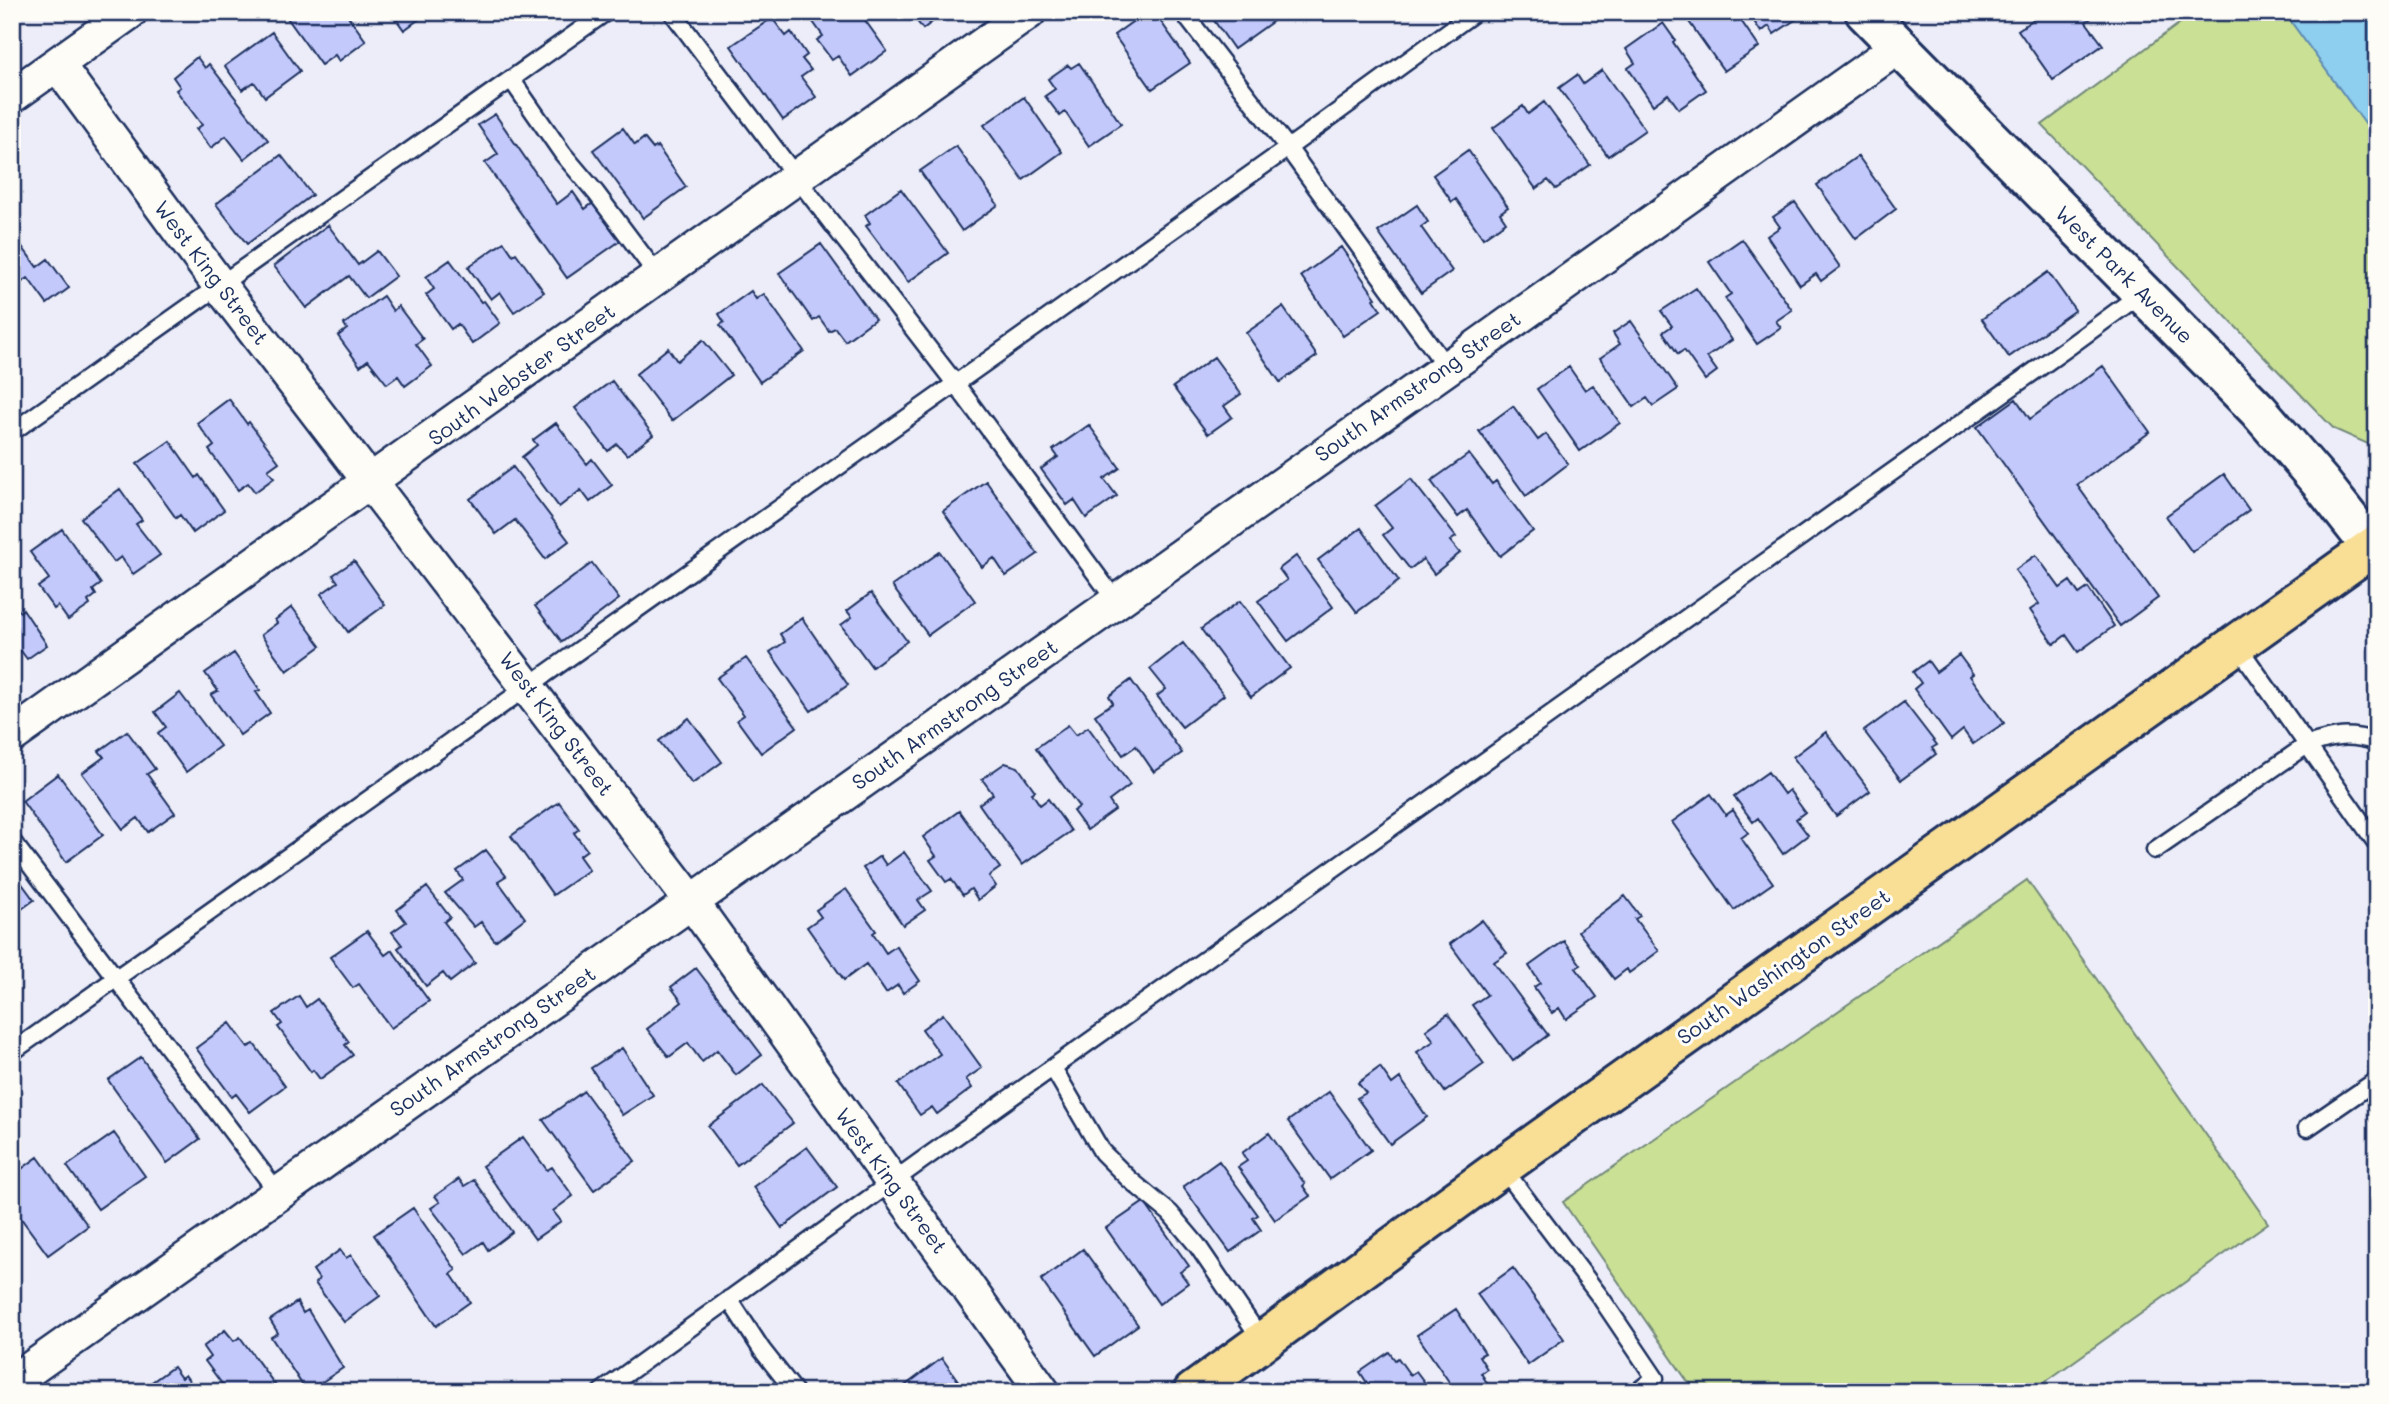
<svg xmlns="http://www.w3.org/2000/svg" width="2389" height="1404" font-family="Mali,sans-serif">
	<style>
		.green { fill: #cae095; stroke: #72887a; stroke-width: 2 }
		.water { fill: #8eceef; stroke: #608eb5; stroke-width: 2 }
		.building { fill: #c3c9fb; stroke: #1b2f5e; stroke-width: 2 }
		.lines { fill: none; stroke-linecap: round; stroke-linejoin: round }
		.lane-casing { stroke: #1b2f5e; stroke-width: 21 }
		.street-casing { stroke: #1b2f5e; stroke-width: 38 }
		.secondary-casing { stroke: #1b2f5e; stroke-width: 44 }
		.primary-casing { stroke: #1b2f5e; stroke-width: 44 }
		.lane { stroke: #fdfcf7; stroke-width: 16 }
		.street { stroke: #fdfcf7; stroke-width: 33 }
		.secondary { stroke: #fdfcf7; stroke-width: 38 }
		.primary { stroke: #f9df96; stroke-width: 38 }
		.labels { text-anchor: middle; stroke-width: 6; stroke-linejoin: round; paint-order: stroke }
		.street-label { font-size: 21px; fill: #1b2f5e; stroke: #fdfcf7 }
	</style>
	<rect width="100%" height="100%" fill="#ecedf8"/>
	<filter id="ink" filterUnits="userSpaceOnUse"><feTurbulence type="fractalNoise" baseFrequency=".0143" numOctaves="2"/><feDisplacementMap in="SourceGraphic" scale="14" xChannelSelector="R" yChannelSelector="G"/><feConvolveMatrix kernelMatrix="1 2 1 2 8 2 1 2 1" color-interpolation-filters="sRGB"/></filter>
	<g filter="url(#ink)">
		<!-- green -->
		<path class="green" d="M2195,12H2284L2377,140V448L2334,429L2042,125Z
			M2027,880L2268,1223L2031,1392H1695L1563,1202Z"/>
		<!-- water -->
		<path class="water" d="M2284,12H2377V140Z"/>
		<!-- building -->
		<path class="building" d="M283,12H345L366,41L339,61L335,55L321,65Z
			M391,12H429L404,30Z
			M806,12H859L887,51L852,76L838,56L832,60L817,40L823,36Z
			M910,12H945L923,29Z
			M1146,12H1154L1190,63L1152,89L1114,35Z
			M1208,12H1265L1272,22L1234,49Z
			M1696,12H1735L1759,47L1724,71L1687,19Z
			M1748,12H1794L1798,18L1774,34L1769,26L1761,32Z
			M2044,12H2099L2086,22L2103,45L2053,80L2018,30Z
			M772,18L786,36L791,32L807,55L802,59L811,70L801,77L816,97L783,120L731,46Z
			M1663,23L1675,40L1673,42L1706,90L1679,109L1668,94L1653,105L1628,68L1635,63L1626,49Z
			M272,32L300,71L265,97L254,82L242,90L225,66Z
			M197,57L205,68L209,64L268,140L244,159L226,136L211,148L196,129L202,125L176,90L180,87L173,77Z
			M1079,63L1121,124L1089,146L1065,112L1060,116L1045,96L1055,89L1048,79L1068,65L1071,68Z
			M1602,70L1645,130L1608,156L1559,88L1577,75L1583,84Z
			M1024,97L1062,152L1023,180L984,125Z
			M1544,102L1590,165L1556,189L1548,180L1536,189L1493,128L1523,106L1528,114Z
			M495,114L557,204L573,192L585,209L593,203L620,241L567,278L485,163L498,154L478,125Z
			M623,128L635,145L644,138L653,149L657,146L686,187L643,218L593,150Z
			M956,146L998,205L962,231L920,171Z
			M1468,150L1508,207L1500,213L1506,222L1483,238L1456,199L1452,202L1433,175Z
			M281,155L312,195L247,244L216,204Z
			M1858,156L1896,209L1856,239L1817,185Z
			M901,189L948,253L908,282L866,226L870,223L865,215Z
			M1795,202L1840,267L1821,281L1816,274L1800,285L1767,236L1780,227L1773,217Z
			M1417,205L1428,222L1421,227L1452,271L1421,293L1378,232Z
			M328,225L358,265L377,251L396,276L366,298L349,276L306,308L274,266Z
			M12,233L37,267L48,259L69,288L47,304L28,278L12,289Z
			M1742,239L1792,310L1776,321L1781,328L1757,344L1725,298L1731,294L1709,262Z
			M504,242L513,255L516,253L544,292L514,312L500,292L491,299L468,267Z
			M821,244L875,319L845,341L835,328L829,331L819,317L813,321L779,273Z
			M1341,247L1376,298L1374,299L1381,310L1343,336L1301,276Z
			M450,260L481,302L484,301L500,323L472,344L458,324L451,329L426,295L434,289L426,277Z
			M2048,272L2075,310L2009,357L1982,319Z
			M1696,288L1732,340L1707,357L1717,371L1705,380L1684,350L1678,354L1663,332L1672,326L1661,311Z
			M751,291L756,299L764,294L804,351L760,382L720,325L724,322L719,314Z
			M383,296L393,311L398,306L423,339L416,344L432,366L405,386L398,376L387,384L368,360L360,366L338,336L347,329L344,324Z
			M1283,307L1317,356L1280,382L1246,333Z
			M1631,321L1678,389L1653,406L1647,398L1634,407L1600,358L1620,344L1613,333Z
			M703,340L731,375L672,421L636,374L668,348L677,361Z
			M1214,357L1241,394L1224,406L1232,417L1208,434L1173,387Z
			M2103,366L2150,432L2077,485L2158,598L2120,626L1977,427L2016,399L2030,419Z
			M1569,367L1585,390L1593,385L1620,423L1580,451L1537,389Z
			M612,381L653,435L627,455L617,444L608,451L575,408Z
			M229,399L247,424L249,422L279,462L268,470L274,478L255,492L248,483L238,490L209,450L214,446L197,423Z
			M1513,406L1538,440L1546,434L1568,464L1526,496L1479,431Z
			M556,423L587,464L592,459L612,485L590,502L581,490L559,507L522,457L537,445L533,440Z
			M1089,425L1120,468L1104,479L1117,496L1086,518L1074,500L1067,505L1041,469L1058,457L1053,450Z
			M170,441L196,478L199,475L224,510L193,533L180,515L176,518L137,464Z
			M1469,454L1492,484L1496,481L1533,531L1500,556L1467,510L1458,517L1431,481Z
			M513,467L569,541L545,559L515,520L496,534L470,499Z
			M2224,474L2249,510L2192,552L2166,516Z
			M1411,479L1456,537L1450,541L1460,553L1434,574L1423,559L1410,569L1383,535L1392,528L1375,506Z
			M986,481L1038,554L1006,576L994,558L982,567L943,511Z
			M120,489L142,520L136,524L160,555L133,574L121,557L114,562L81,518Z
			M1361,528L1399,581L1357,612L1318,560Z
			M62,529L101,584L93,590L96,595L88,601L90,605L68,620L58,606L54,609L38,587L49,579L30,552Z
			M940,552L975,601L928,635L892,586Z
			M2036,555L2060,588L2070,581L2079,594L2088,588L2114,626L2078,652L2066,635L2054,644L2030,610L2039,604L2015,570Z
			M1296,556L1333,607L1288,641L1258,601L1287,580L1279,569Z
			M354,561L385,605L348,632L321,594L338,582L333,575Z
			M592,563L619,599L562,642L535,606Z
			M871,593L907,641L872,667L841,625L852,617L847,611Z
			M12,601L20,612L23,609L47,645L27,659L21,651L12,657Z
			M1240,601L1290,668L1251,697L1201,629Z
			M292,607L321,646L287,671L261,635L277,623L275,620Z
			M802,618L848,685L811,711L770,652L785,642L780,634Z
			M1183,643L1224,695L1182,727L1157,696L1166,689L1150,669Z
			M234,653L260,690L256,692L270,713L240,735L211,695L218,691L205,673Z
			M1959,655L1973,674L1970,676L2004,723L1973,744L1963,730L1951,740L1914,689L1921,683L1913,672L1928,661L1936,672Z
			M746,658L797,727L761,753L737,720L744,715L717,678Z
			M1131,680L1182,753L1154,772L1136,746L1123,755L1095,715L1113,703L1109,696Z
			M180,693L220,746L186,772L158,733L166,727L155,712Z
			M1904,702L1937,745L1932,748L1936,754L1901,780L1864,731Z
			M689,718L722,762L692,784L659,741Z
			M1068,725L1076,735L1088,727L1130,785L1109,801L1115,810L1087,830L1073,811L1079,807L1036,748Z
			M127,731L155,769L147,774L175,813L148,832L138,818L123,829L82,773L104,757L99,751Z
			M1826,732L1870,791L1836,816L1793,757Z
			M1005,763L1018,767L1035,791L1032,793L1040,805L1048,799L1071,831L1022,865L979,804L993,794L982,779Z
			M1768,772L1784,794L1789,790L1805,812L1796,819L1808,835L1783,854L1758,818L1753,822L1734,796Z
			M58,774L103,835L66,862L22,801Z
			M1711,794L1726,815L1733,810L1748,833L1741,838L1773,883L1734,910L1672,822Z
			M559,802L579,829L574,833L587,850L579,856L589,870L553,895L511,836Z
			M959,811L1000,868L989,876L996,886L978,900L971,889L963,895L951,879L946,882L930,860L936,856L923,837Z
			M486,850L506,876L498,881L525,918L495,941L481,922L474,927L445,893L463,880L457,871Z
			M904,852L932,891L918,900L925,910L903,925L863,868L880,856L886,865Z
			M12,870L34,900L12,916Z
			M427,887L450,917L444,922L475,963L450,982L443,973L426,986L398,948L402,945L392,932L406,922L397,910Z
			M846,889L876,931L873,933L886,953L896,946L920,981L903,993L898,985L886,993L866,964L844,980L807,927L821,917L816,910Z
			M1625,896L1640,916L1635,919L1659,951L1629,973L1627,969L1614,979L1578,931Z
			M1482,920L1507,953L1494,962L1548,1035L1513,1061L1472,1005L1487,995L1450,944Z
			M367,931L385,955L392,950L429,1001L391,1028L359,984L353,988L330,957Z
			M1564,941L1581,965L1576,968L1597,997L1566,1019L1559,1008L1552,1013L1534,987L1540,983L1529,966Z
			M696,968L762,1055L736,1075L717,1050L702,1062L688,1043L669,1057L647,1029L682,1002L671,987Z
			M299,996L306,1007L317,999L349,1042L345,1045L353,1055L320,1079L313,1070L311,1072L278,1027L282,1024L274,1013Z
			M943,1014L982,1068L966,1079L972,1088L937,1114L932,1107L920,1115L898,1084L940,1054L922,1029Z
			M1448,1014L1484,1064L1445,1092L1417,1052L1434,1041L1426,1030Z
			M230,1023L248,1047L254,1044L285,1086L250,1112L236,1094L232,1097L196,1048Z
			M622,1048L653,1095L622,1115L591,1068Z
			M141,1057L200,1139L167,1163L108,1080Z
			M1380,1067L1392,1084L1400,1078L1427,1117L1390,1144L1357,1098L1366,1093L1358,1083Z
			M763,1085L793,1123L737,1165L708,1126Z
			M584,1091L635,1161L594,1190L543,1120Z
			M1329,1092L1371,1150L1330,1179L1288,1121Z
			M114,1133L145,1176L98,1209L67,1166Z
			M1269,1133L1305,1184L1303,1186L1310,1196L1275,1220L1238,1167L1247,1161L1242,1153Z
			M523,1137L547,1170L552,1167L573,1196L553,1211L561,1221L535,1239L482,1166Z
			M807,1147L837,1187L782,1228L753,1187Z
			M38,1157L88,1226L48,1255L12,1206V1176Z
			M1219,1161L1258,1215L1253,1218L1261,1230L1230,1252L1183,1187Z
			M459,1179L464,1186L474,1180L512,1232L488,1250L483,1242L466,1254L431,1208L440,1202L435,1196Z
			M1144,1202L1189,1266L1180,1272L1188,1283L1159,1304L1106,1228Z
			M413,1208L456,1270L451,1274L470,1302L436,1326L374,1235Z
			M1083,1249L1138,1325L1095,1356L1041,1280Z
			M340,1250L346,1258L351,1255L380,1296L344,1322L315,1283L319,1279L313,1270Z
			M1513,1268L1564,1339L1528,1365L1477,1294Z
			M297,1302L303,1313L308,1310L343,1368L307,1392L271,1337L278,1333L270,1320Z
			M1456,1309L1485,1353L1479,1356L1487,1369L1481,1373L1487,1383L1474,1392H1469L1465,1387L1456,1392L1417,1335Z
			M225,1330L234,1341L240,1337L278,1389L275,1392H228L205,1361L210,1357L203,1347Z
			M1389,1352L1395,1360L1398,1358L1410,1375L1416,1371L1431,1391L1373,1392L1360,1372Z
			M942,1358L966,1392H905L902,1388Z
			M173,1367L181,1378L185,1375L197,1392H149L145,1387Z"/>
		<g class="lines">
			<!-- lane casing -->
			<g class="lane-casing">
				<path id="lane" d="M672,12L797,178L955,383L1116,601
					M1183,12L1288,148L1447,368
					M511,79L563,154L596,193L659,277
					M12,432L606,12
					M2237,645L2377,844
					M12,841L279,1194
					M2155,850L2307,745C2334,736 2349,733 2377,742
					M12,1052L1288,148L1475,12
					M1053,1068L1102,1152L1129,1179L1170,1213L1197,1245L1263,1342
					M2307,1128L2377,1080
					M1502,1167L1601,1298L1655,1378L1637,1392
					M729,1299L762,1350L795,1392
					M601,1392L921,1161L2067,348L2142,293"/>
			</g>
			<!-- street casing -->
			<g class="street-casing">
				<path id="street" d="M57,64L220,286L691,901L1043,1392
					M12,96L130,12
					M12,736L1029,12
					M12,1382L1447,368L1898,47"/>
			</g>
			<!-- secondary casing -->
			<g class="secondary-casing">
				<path id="secondary" d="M1865,12L2258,410L2321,483L2372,548"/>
			</g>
			<!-- primary casing -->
			<g class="primary-casing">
				<path id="primary" d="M1193,1392L1502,1167L2377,544"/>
			</g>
			<!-- lane -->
			<use href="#lane" class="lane"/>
			<!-- street -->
			<use href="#street" class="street"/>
			<!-- secondary -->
			<use href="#secondary" class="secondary"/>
			<!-- primary -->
			<use href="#primary" class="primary"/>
		</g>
	</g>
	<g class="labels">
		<!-- street labels -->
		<g class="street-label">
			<text transform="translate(211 273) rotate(53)" y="7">West King Street</text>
			<text transform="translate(2124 275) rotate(45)" y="7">West Park Avenue</text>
			<text transform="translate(522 375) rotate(-36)" y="7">South Webster Street</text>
			<text transform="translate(1418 387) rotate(-35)" y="7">South Armstrong Street</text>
			<text transform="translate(955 715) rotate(-35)" y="7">South Armstrong Street</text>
			<text transform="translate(556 724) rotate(53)" y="7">West King Street</text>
			<text transform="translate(1784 967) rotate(-35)" y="7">South Washington Street</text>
			<text transform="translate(493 1042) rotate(-35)" y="7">South Armstrong Street</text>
			<text transform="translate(891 1181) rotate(54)" y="7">West King Street</text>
		</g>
	</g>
	<!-- margin -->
	<rect width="2389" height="1404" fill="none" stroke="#fdfcf7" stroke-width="42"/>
	<rect x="21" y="21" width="2347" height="1362" fill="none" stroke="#1b2f5e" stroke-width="2.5" filter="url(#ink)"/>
</svg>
